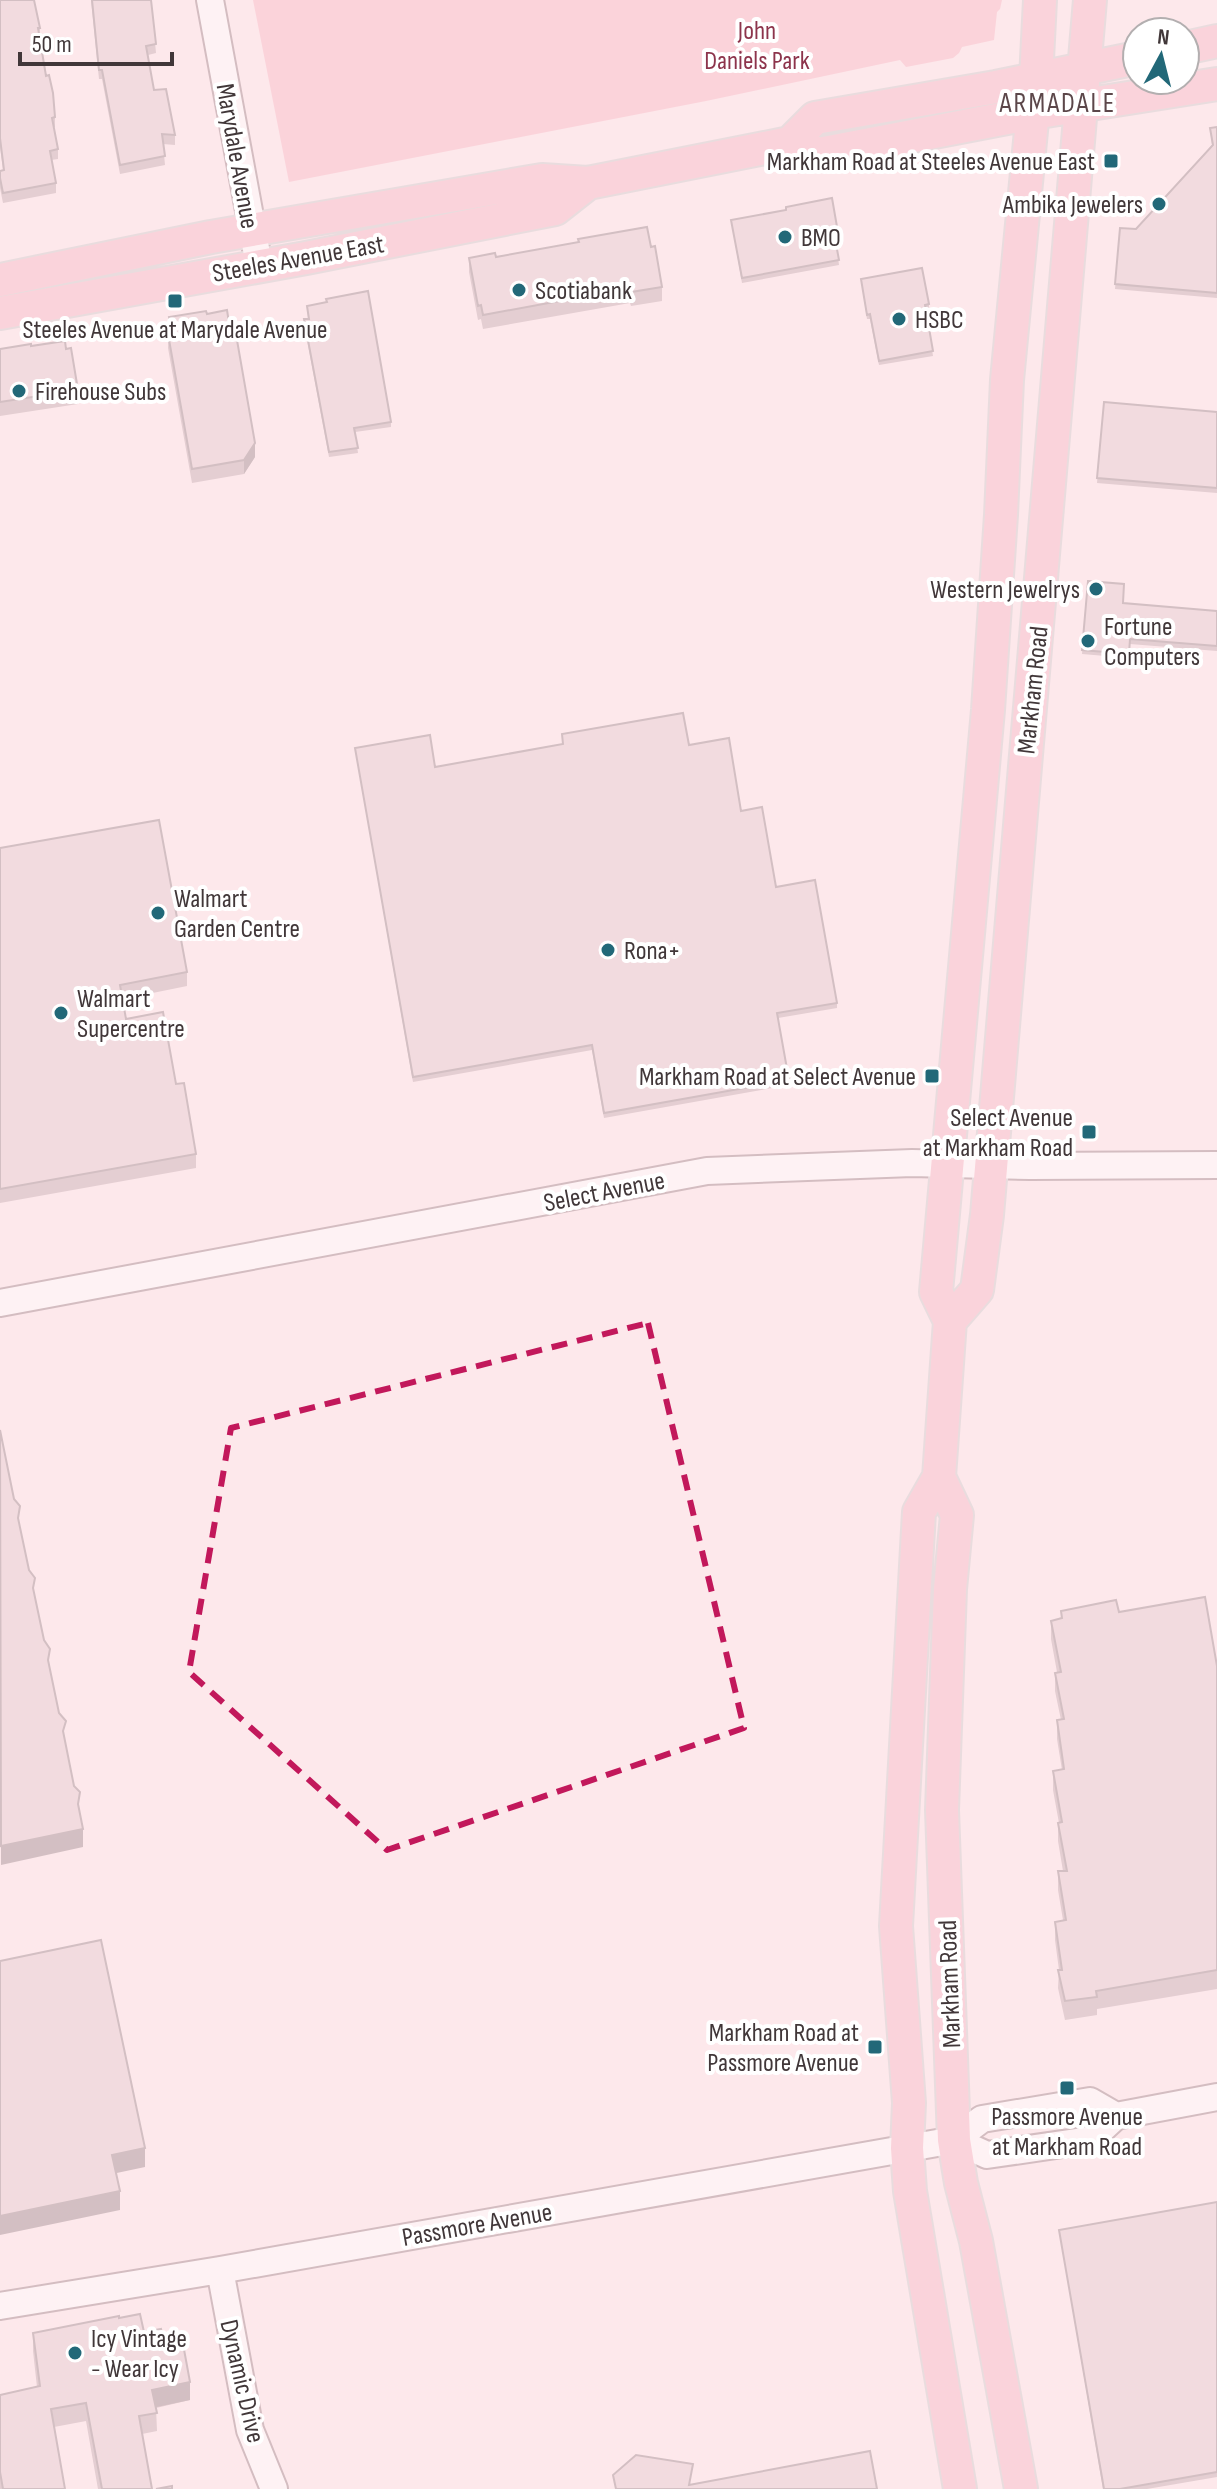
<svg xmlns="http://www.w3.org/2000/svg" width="1217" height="2489" font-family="'Sofia Sans Condensed',sans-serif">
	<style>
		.green { fill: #f8bbc6 }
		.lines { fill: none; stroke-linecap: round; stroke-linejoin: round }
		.minor-casing { stroke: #a28b8f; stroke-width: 30 }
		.major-casing { stroke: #d1cfcf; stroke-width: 36 }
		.minor { stroke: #fff; stroke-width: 26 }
		.major { stroke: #f7bbc7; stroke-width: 32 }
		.wall { fill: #c5afb3 }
		.shaded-wall { fill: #a08f92 }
		.building { fill: #e5ccd0; stroke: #a08f92; stroke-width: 2 }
		.marked { fill: none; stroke: #c2185b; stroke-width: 6; stroke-dasharray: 16 10; stroke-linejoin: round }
		.poi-dot { fill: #226878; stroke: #fff; stroke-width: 3 }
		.labels { text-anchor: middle; stroke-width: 8; stroke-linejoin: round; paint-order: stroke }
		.park-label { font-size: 26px; fill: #8d344c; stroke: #fff }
		.street-label { font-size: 26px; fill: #413739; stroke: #fff }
		.poi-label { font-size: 26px; fill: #413739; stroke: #fff; text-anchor: start }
		.neighbourhood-label { font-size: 28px; letter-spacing: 2px; fill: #5c474a; stroke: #fff }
	</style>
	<rect width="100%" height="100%" fill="#fde8eb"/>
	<!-- green -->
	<path class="green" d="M253,0H1002L1000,9L997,12L994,40L962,47L959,53L953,58L906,67L900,60L706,101L289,182Z"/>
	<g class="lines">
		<!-- minor casing -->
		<g class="minor-casing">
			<path id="minor" d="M210,0L259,265
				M0,1303L707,1171L912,1163L1030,1166L1217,1165
				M954,2140L987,2155L1090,2140L1116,2116L1217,2097
				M220,2270L250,2430L274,2489
				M0,2306L220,2270L954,2140L982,2119L1090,2101L1116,2116"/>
		</g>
		<!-- major casing -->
		<g class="major-casing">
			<path id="major" d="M1185,48L1217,41
				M790,143L815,118L996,87L1137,58
				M0,280L211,237L542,180L588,183L790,143L819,154L1033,113L1217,84
				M0,313L306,258L555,209L588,183
				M950,1321L977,1290L987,1215L1090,0
				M939,1477L957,1515L950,1589L942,1810L954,2140L961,2183L976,2241L1021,2489
				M960,2489L910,2191L907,2148L909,2103L896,1926L919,1512L939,1477L950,1321L936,1292L988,710L1001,515L1007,380L1036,79L1040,0"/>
		</g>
		<!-- minor -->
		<use href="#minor" class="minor"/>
		<!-- major -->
		<use href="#major" class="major"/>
	</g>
	<!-- wall -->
	<path class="wall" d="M0,0L40,28L39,38L55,117V127H54L58,149V159L51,160L56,183V193L3,203L0,188V171L3,170L0,147Z
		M91,0H151L156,53L148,55L154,90L175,135V145L163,144L165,165L120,174L102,79H99Z
		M1217,127V298L1115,289L1120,228L1136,229L1212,145L1210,128Z
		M731,220L840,244V248L837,249L839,265L742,283Z
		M651,247L662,287V301L631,306L630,303L483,329L481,319L478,320L469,272V258L496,257Z
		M861,279L929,304V309H926L933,356L879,365L870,319H867Z
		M307,306L391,422V427L355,432L358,453L329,457L304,324V319H308Z
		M169,317L255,457L244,474L192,483L168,348Z
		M31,346L66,349L78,390V404L0,416V349Z
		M1104,402L1217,412V493L1097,483Z
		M1088,581L1123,603L1217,611V651L1130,644L1129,658L1082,654Z
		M562,734L689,745L741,811L776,887L837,1003V1008L778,1018L789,1085L604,1118L592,1050L413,1082L355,748L435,767L562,744Z
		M0,848L187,972V986L123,999L126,1019L176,1084L196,1154V1168L0,1203Z
		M1061,1611L1119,1612L1217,1666V1989L1097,2009V2015L1065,2020L1058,1988L1059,1970L1055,1940V1922L1063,1920L1058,1890V1871H1063L1058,1841V1823H1059L1053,1790V1771L1062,1770L1057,1739V1720H1061L1055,1691V1673L1057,1672L1051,1639V1621L1061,1619Z
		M1217,2202V2477L1147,2489H1103L1059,2230Z
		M119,2318L144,2332L165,2347L190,2400L156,2408L157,2431L142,2434L152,2489H98L86,2421L54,2427L65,2489H0V2395L37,2387L33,2351V2333Z"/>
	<!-- shaded-wall -->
	<path class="shaded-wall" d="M255,443V457L244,474V460Z
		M83,1829V1847L1,1865V1846Z
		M145,2148V2167L112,2174V2155Z
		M120,2191V2210L0,2235V2216Z
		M190,2382V2400L152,2408V2390Z"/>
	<!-- building -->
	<path class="building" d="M0,0H34L40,28H38L46,76L49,75L53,93L55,117L52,118L58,149L50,151L56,183L3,193L0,178V171L4,170L0,138Z
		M92,0H151L156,44L146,46L154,90L166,89L175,135L162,134L165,156L120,165L102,70H99Z
		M1217,127V293L1115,284L1120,228L1136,229L1213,145L1210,128Z
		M832,198L840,244H836L839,260L742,278L731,220L786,210V207Z
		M647,227L651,247L655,246L662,287L631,292L630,288L483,315L481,305L478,306L469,258L495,253L496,257L579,242L578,239Z
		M922,268L929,304L925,305L933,351L879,361L870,314L867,315L861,279Z
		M368,291L391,422L354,428L358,448L329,452L304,319H309L307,306L327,302L326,299Z
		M227,310L229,323H234L255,443L244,460L192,469L168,334L172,333L169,317L206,311L207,314Z
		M65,341L66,349L71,348L78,390L0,402V349L31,344V346Z
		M1104,402L1217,412V488L1097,478Z
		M1088,581L1124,584L1123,603L1217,611V646L1130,639L1129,654L1082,650Z
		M683,713L689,745L729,738L741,811L762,807L776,887L815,880L837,1003L777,1013L789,1080L604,1113L592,1045L413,1077L355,748L430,735L435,767L563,744L562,734Z
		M159,820L187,972L120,985L126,1019L163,1012L176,1084L184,1083L196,1154L0,1189V848Z
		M0,1430L14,1499L20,1506L18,1518L29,1570L35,1578L33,1588L44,1640L50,1649L48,1660L59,1713L66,1721L63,1731L74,1786L80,1792L78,1804L83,1829L1,1846Z
		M1205,1597L1217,1666V1970L1096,1991L1097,1997L1065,2001L1058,1970H1062L1055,1922L1066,1920L1058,1871H1067L1058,1823L1062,1822L1053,1771L1064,1769L1057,1720L1064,1719L1055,1673L1061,1672L1051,1621L1062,1618L1061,1611L1116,1600L1119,1612Z
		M101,1940L145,2148L112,2155L120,2191L0,2216V1961Z
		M1217,2202V2472L1120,2489H1104L1059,2230Z
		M140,2314L144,2332L161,2329L165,2347L183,2344L190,2382L152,2390L157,2413L139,2416L152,2489H102L86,2403L51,2409L65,2489H3L0,2472V2395L40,2386L33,2333L119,2316V2318Z
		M870,2451L877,2489H616L613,2475L636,2455L693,2464L689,2485Z
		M172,2486V2489H156Z"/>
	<!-- marked area -->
	<path d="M0 0H1217V2489H0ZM648,1323L744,1728L387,1850L189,1672L231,1428Z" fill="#fde8eb" fill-opacity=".55" fill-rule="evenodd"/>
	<path class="marked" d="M648,1323L744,1728L387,1850L189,1672L231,1428Z"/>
	<!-- markers -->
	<g class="poi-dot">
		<rect x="1103" y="153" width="16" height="16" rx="4"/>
		<circle cx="1159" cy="204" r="8"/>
		<circle cx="785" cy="237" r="8"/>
		<circle cx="519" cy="290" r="8"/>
		<rect x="167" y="293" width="16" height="16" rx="4"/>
		<circle cx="899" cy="319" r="8"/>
		<circle cx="19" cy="391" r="8"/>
		<circle cx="1096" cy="589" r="8"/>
		<circle cx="1088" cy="641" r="8"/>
		<circle cx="158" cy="913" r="8"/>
		<circle cx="608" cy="950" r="8"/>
		<circle cx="61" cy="1013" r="8"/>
		<rect x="924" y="1068" width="16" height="16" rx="4"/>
		<rect x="1081" y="1124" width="16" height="16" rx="4"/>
		<rect x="867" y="2039" width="16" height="16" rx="4"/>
		<rect x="1059" y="2080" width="16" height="16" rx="4"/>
		<circle cx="75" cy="2353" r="8"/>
	</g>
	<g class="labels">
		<!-- park labels -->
		<g class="park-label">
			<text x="757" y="39">John<tspan x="757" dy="30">Daniels Park</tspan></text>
		</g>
		<!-- street labels -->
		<g class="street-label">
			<text transform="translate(238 156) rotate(80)" y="9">Marydale Avenue</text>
			<text transform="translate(298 258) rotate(-10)" y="9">Steeles Avenue East</text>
			<text transform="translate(1032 690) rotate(-84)" y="9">Markham Road</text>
			<text transform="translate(604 1191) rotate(-11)" y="9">Select Avenue</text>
			<text transform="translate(949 1984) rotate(-92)" y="9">Markham Road</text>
			<text transform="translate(477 2224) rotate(-10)" y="9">Passmore Avenue</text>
			<text transform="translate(243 2381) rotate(77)" y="9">Dynamic Drive</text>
		</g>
		<!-- poi labels -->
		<g class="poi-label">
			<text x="1095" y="170" text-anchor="end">Markham Road at Steeles Avenue East</text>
			<text x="1143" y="213" text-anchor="end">Ambika Jewelers</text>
			<text x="801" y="246">BMO</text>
			<text x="535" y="299">Scotiabank</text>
			<text x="915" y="328">HSBC</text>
			<text x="175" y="338" text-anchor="middle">Steeles Avenue at Marydale Avenue</text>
			<text x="35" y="400">Firehouse Subs</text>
			<text x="1080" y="598" text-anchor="end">Western Jewelrys</text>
			<text x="1104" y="635">Fortune<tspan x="1104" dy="30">Computers</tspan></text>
			<text x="174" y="907">Walmart<tspan x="174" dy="30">Garden Centre</tspan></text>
			<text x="624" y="959">Rona+</text>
			<text x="77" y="1007">Walmart<tspan x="77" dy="30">Supercentre</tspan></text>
			<text x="916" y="1085" text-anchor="end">Markham Road at Select Avenue</text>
			<text x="1073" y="1126" text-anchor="end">Select Avenue<tspan x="1073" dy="30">at Markham Road</tspan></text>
			<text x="859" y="2041" text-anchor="end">Markham Road at<tspan x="859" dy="30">Passmore Avenue</tspan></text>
			<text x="1067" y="2125" text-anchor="middle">Passmore Avenue<tspan x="1067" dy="30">at Markham Road</tspan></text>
			<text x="91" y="2347">Icy Vintage<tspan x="91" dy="30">- Wear Icy</tspan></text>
		</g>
		<!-- neighbourhood labels -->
		<g class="neighbourhood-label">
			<text x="1058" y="112">ARMADALE</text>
		</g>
	</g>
	<!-- north arrow -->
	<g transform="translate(1161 56) rotate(7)"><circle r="38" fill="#ffffff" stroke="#b3afb0" stroke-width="2"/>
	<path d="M0-6L14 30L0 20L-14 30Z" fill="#226878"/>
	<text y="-12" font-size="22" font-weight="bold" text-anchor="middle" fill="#413739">N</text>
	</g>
	<!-- scale -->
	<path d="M20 52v12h152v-12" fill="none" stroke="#413739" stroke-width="4"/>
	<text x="32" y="52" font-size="24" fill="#413739" stroke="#ffffff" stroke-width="6" paint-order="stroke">50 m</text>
</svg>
